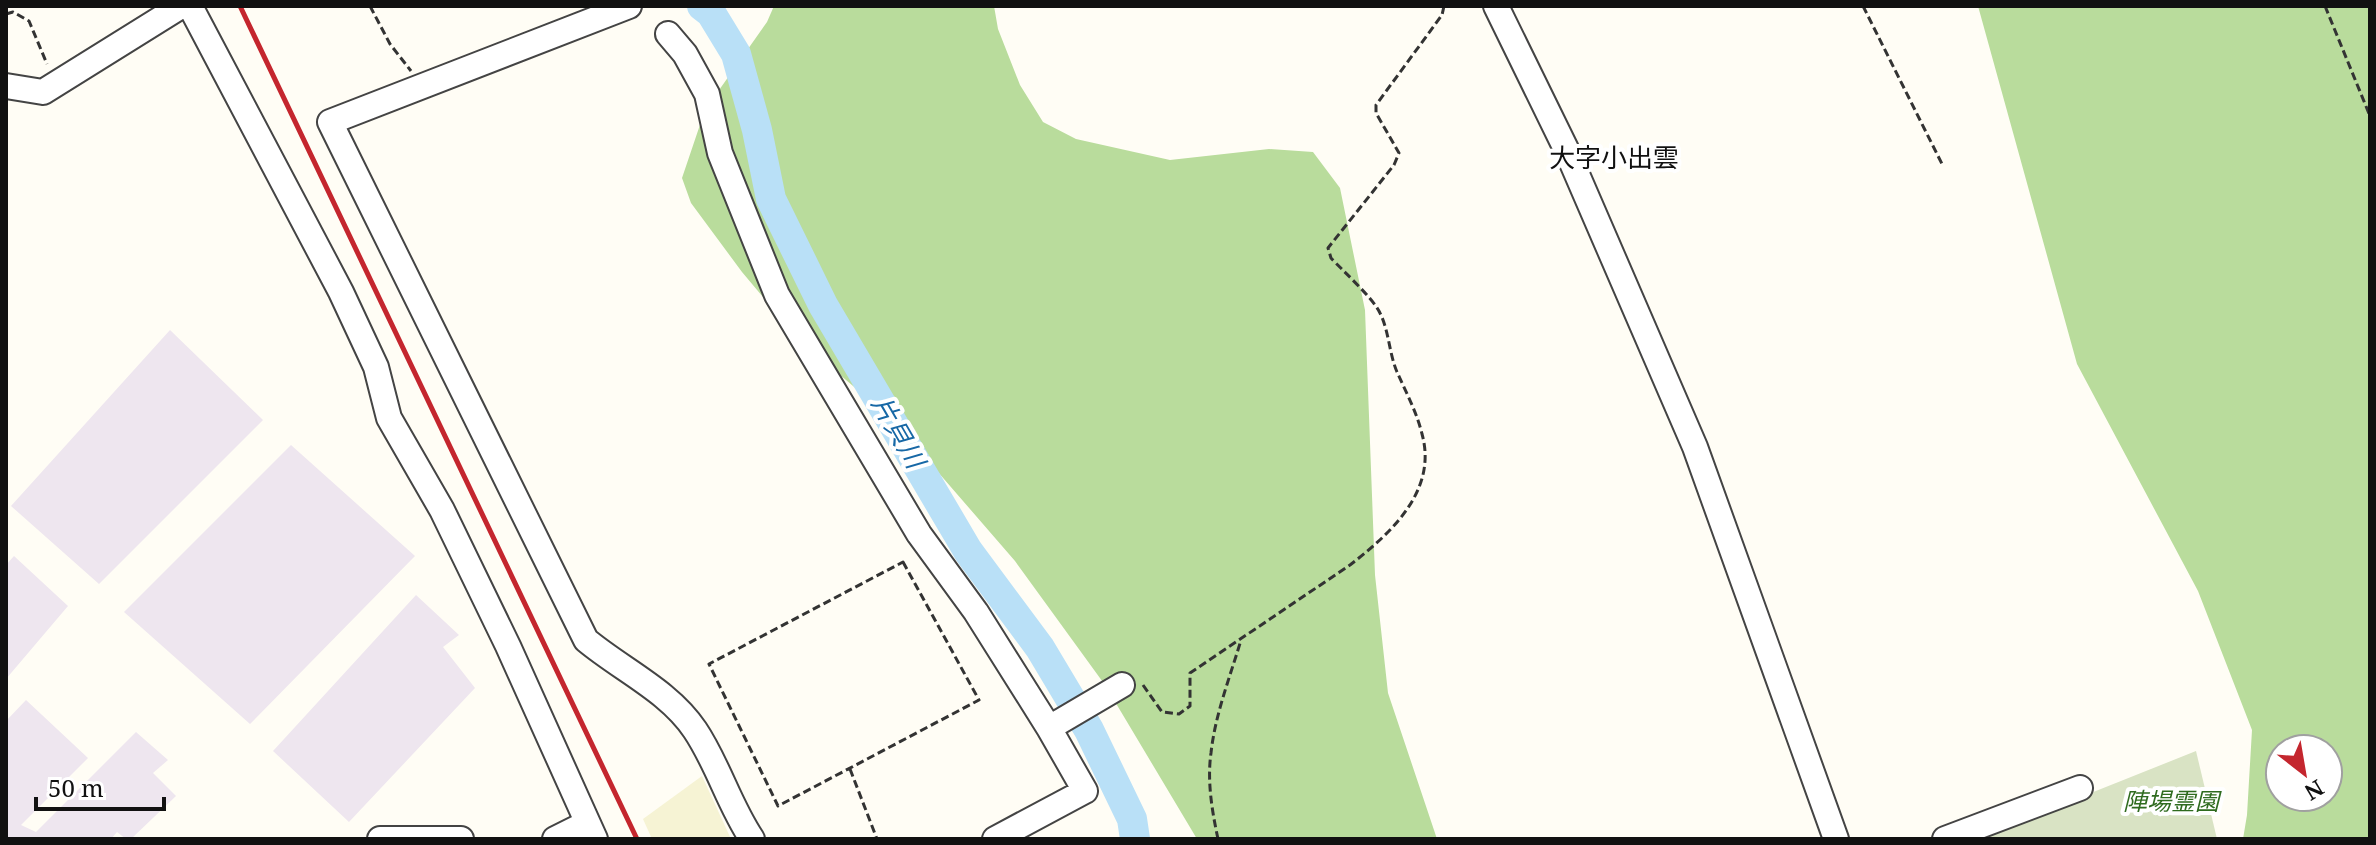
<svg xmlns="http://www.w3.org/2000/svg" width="2376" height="845" font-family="'Noto Serif','Noto Sans JP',serif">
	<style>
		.industrial { fill: #eee6ef }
		.farmland { fill: #f6f3d4 }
		.forest { fill: #b9dc9c; fill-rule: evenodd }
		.cemetery { fill: #d9e3c4 }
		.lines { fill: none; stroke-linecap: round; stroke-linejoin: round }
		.river { stroke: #b9e0f7; stroke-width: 30 }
		.minor-casing { stroke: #444; stroke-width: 28 }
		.path { stroke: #333; stroke-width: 3; stroke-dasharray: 8 4; stroke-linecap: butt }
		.minor { stroke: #fff; stroke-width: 24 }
		.rail { stroke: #c4262e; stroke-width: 5 }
		.labels { text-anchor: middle; stroke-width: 8; stroke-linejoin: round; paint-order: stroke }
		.park-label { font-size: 24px; font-style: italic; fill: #2f6b1f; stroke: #fff }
		.neighbourhood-label { font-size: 26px; fill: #111; stroke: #fff }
		.water-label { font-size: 26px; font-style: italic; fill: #1768a6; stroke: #fff }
	</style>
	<rect width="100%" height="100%" fill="#fffdf5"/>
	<!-- industrial -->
	<path class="industrial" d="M170,330L263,420L99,584L11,506Z
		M291,445L415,556L250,724L124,612Z
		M14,556L68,606L6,679V565Z
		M416,595L459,635L443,647L475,688L349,822L273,751Z
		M26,700L88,758L21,825L36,832L136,732L168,760L153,773L176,796L131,839H126L117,832L111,839H6V721Z"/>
	<!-- farmland -->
	<path class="farmland" d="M702,776L731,839H652L643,819Z"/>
	<!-- forest -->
	<path class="forest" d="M774,6H994L998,29L1020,85L1043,122L1076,139L1170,160L1269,149L1313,152L1340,188L1365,310L1375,575L1388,693L1437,839H1197L1105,685L1015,561L892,419L800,341L742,272L691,203L682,178L705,110L767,22Z
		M1978,6H2370V839H2243L2247,815L2252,730L2198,591L2077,364ZM2280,749H2328V797H2280Z"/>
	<!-- cemetery -->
	<path class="cemetery" d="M2196,751L2217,839H1976Z"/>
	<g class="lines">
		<!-- river -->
		<path class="river" d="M702,6L711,13L736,54L757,130L771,199L823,305L968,551L1040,648L1089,730L1132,819L1135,839"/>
		<!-- minor casing -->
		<g class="minor-casing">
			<path id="minor" d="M190,6L341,292L376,367L389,418L442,510L508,646L595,839
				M629,6L330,122L586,640C622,670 669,691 695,730C718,764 729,805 752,839
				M1496,6L1566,149L1695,447L1836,839
				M668,34L685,54L707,94L720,153L777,295L919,534L976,612L1049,728L1085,791L995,839
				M6,86L43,92L181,6
				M1049,728L1122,685
				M380,839H461
				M555,839L587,823
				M1945,839L2080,788"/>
		</g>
		<!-- path -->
		<path class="path" d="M370,6L390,44L411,71
			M1863,6L1943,166
			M2325,6L2370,116
			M6,14L13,12L29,21L47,64
			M903,562L979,700L778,806L709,664Z
			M1143,685L1162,712L1179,714L1190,706V673L1350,565C1390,534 1438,491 1422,434C1417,413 1406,392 1397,372C1389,353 1389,331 1380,313C1373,298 1343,271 1331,258L1328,248L1394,165L1399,153L1376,113V105L1442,15L1444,6
			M850,769L877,839
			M1218,839C1212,811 1207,781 1211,753C1215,715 1230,677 1241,640"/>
		<!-- minor -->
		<use href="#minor" class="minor"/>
		<!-- rail -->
		<path class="rail" d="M240,6L637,839"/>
	</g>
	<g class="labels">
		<!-- park labels -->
		<g class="park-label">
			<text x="2171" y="810">陣場霊園</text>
		</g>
		<!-- neighbourhood labels -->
		<g class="neighbourhood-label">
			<text x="1614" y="167">大字小出雲</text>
		</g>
		<!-- water labels -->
		<g class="water-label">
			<text transform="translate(898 432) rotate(60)" y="9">片貝川</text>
		</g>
	</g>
	<!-- border -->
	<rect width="2376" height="845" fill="none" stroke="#111111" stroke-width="16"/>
	<!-- north arrow -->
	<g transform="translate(2304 773) rotate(149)"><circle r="38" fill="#ffffff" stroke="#a0a0a0" stroke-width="2"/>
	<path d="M0-6L14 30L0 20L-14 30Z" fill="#c4262e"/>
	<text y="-12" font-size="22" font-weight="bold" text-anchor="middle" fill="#111111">N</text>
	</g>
	<!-- scale -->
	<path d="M36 797v12h128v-12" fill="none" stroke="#111111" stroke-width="4"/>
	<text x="48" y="797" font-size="24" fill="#111111" stroke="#ffffff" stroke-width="6" paint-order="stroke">50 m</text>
</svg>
